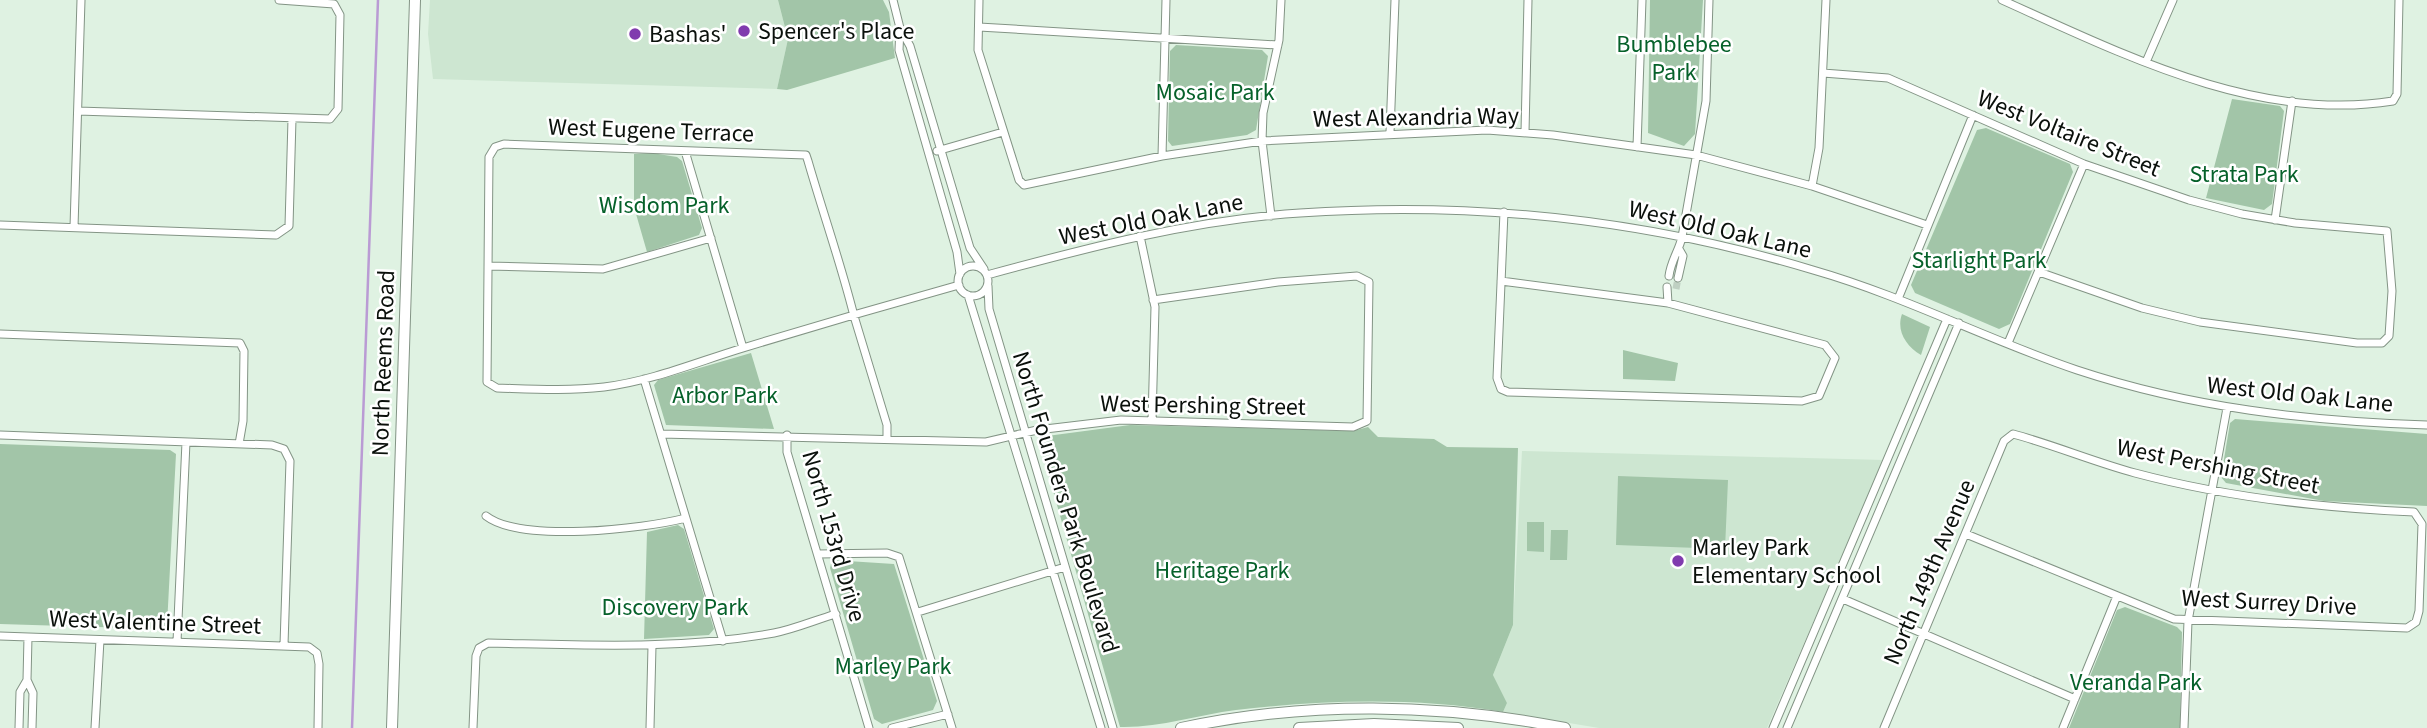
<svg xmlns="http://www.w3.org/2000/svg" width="2427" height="728" font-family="'Source Sans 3',sans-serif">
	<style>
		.built { fill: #cde6d1 }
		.green { fill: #a2c5a8 }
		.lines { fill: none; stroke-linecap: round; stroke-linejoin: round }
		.stream { stroke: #ba9bd4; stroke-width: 2.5 }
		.street-tunnel { stroke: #bfd0c2; stroke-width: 7; stroke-dasharray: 7 3.5; stroke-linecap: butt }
		.street-casing { stroke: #839485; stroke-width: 9 }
		.secondary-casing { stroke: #839485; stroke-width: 12 }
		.street { stroke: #fff; stroke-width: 7 }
		.secondary { stroke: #fff; stroke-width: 10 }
		.poi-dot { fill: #803bae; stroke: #fff; stroke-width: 2.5 }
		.labels { text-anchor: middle; stroke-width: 5; stroke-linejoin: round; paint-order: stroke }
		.poi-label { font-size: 24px; fill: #0a100b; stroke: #fff; text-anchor: start }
		.park-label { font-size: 24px; fill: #06612a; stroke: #fff }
		.street-label { font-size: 24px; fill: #0a100b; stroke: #fff }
	</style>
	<rect width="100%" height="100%" fill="#dff2e2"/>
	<!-- built -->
	<path class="built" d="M430,0H778L788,39L777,89L433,79L428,34Z
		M1522,451L1884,460L1767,728H1599L1503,712L1507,703L1493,675L1513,625Z"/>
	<!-- green -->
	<path class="green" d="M778,0H883L889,12L895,58L787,90L777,89L788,39Z
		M1650,0H1703L1695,134L1684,146L1648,133Z
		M1176,45L1262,50L1268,56L1256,130L1247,135L1172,146L1168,141L1170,51Z
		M2232,99L2280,106L2284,111L2272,204L2264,210L2206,198Z
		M1986,128L2070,164L2073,172L2010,324L1999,329L1915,293L1911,285L1977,130Z
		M652,153L677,157L682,161L702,228L699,235L647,252L634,207V154Z
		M1902,314L1930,327L1921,355C1906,346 1896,331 1902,314Z
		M1623,350L1678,363L1675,381L1623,379Z
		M751,353L774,429L666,425L654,385L658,380Z
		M2235,419L2427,434V506L2324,501L2226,483L2221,477L2230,423Z
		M1130,425L1353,431L1368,427L1378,437L1434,439L1447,447L1518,448L1513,625L1493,675L1507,703L1503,712C1414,697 1325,700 1236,710C1197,715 1159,728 1120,727L1040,445L1047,436Z
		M0,444L170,450L176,454L167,625L163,629L0,624Z
		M1618,476L1728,480L1725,549L1616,545Z
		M1527,522H1544V552L1527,551Z
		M678,525L684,529L714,629L709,635L644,639L647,532Z
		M1551,530H1568L1567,560H1550Z
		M832,560L894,564L937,701L933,710L882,724L874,719L830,568Z
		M2125,607L2177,627L2182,632L2180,728H2069L2117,610Z"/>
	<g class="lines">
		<!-- stream -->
		<path class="stream" d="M352,728L378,0"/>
		<!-- street-tunnel -->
		<path class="street-tunnel" d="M1676,289L1678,278"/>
		<!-- street casing -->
		<g class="street-casing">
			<path id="street" d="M893,0L900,28L899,50L957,252L960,274
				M979,0L978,50L1019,180L1024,185L1162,156L1262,141L1487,130L1553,135L1696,155L1812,186L1927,225
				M2002,0C2122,54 2258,123 2393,101L2397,94L2399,0
				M979,27L1278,45
				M900,28L910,46L970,248L984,269
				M2146,62L2173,0
				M1823,73L1888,78L2084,164L2189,200L2242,214L2295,223L2387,231L2392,291L2389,336L2382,343H2357L2200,322L2142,308L2039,272
				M78,111L330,119L338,109L340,15L334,4L279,0
				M1390,132L1395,0
				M1525,132L1528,0
				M1637,147L1642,0
				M685,151L743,348
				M937,151L1003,132
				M1162,156L1166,0
				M1812,186L1819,148L1826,0
				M1271,216L1262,141L1263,113L1279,40L1281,0
				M2275,220L2292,101
				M0,225L276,235L289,226L292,119
				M74,227L81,0
				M1140,236L1155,307L1152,421
				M488,266L603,269L711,238
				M958 281a15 15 0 1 1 30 0a15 15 0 1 1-30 0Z
				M987,275C1090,247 1193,220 1300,213C1473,201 1647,220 1813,270C1904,296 1988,340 2077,370C2192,408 2307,421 2427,425
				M1669,276C1671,260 1679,251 1682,237L1706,101L1709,0
				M1678,278L1683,256L1679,249
				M1501,281L1668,303L1825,345L1835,358L1819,396L1802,401L1508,392L1501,389L1497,378L1504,212
				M988,286L989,309L1113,728
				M1667,287L1668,303
				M968,295L1101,728
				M1898,299L1973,115
				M0,334L240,343L244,351L243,421L239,444
				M2008,343L2084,164
				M644,379L723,641
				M661,434L986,442L1037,430L1121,420L1353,427L1367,421L1369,282L1357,276L1278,282L1153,300
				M0,435L272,445L284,449L290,461L284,645
				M787,435V452L869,728
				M887,439V425L854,316C841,264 823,213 808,161L806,155L504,144L495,147L489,157L487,382L497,388C532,389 568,391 604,387C652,381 697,362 743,348C815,326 887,305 959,285
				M486,516C521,543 643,529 686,518
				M818,554L887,553L899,557L952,728
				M1843,599L2075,699
				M918,612L1065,567
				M0,636L309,647L317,653L319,664L318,728
				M177,642L186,442
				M27,680L33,693L32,728
				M19,728L20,692L27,680L28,637
				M95,728L100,640
				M473,728L476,656L479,648L488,643C584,645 679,650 774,633C795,629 815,620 836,614
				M650,728L652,646
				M892,728L948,714
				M1773,728L1947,319
				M1787,728L1959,323
				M1884,728L2004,441L2013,434C2054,445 2094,462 2135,473C2225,497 2321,508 2414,512L2422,524L2419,611L2416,622L2407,628L2174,619L1966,534
				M2063,728L2117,596
				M2184,728L2188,621L2227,408"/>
		</g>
		<!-- secondary casing -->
		<g class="secondary-casing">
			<path id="secondary" d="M392,728L415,0
				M1181,728C1307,701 1439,703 1565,728
				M1299,728L1374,724L1458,728"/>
		</g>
		<!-- street -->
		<use href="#street" class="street"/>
		<!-- secondary -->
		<use href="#secondary" class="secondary"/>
	</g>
	<!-- markers -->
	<g class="poi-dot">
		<circle cx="744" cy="31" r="7"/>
		<circle cx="635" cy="34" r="7"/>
		<circle cx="1678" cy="561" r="7"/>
	</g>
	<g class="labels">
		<!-- poi labels -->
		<g class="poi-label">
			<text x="758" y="39">Spencer's Place</text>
			<text x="649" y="42">Bashas'</text>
			<text x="1692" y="555">Marley Park<tspan x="1692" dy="28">Elementary School</tspan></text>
		</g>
		<!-- park labels -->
		<g class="park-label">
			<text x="1674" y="52">Bumblebee<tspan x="1674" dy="28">Park</tspan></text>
			<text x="1215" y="100">Mosaic Park</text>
			<text x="2244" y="182">Strata Park</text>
			<text x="664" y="213">Wisdom Park</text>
			<text x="1979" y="268">Starlight Park</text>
			<text x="725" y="403">Arbor Park</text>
			<text x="1222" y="578">Heritage Park</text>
			<text x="675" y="615">Discovery Park</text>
			<text x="893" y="674">Marley Park</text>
			<text x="2136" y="690">Veranda Park</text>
		</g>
		<!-- street labels -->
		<g class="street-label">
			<text transform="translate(1416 117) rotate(-1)" y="8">West Alexandria Way</text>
			<text transform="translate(651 130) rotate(2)" y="8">West Eugene Terrace</text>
			<text transform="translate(2069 133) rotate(22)" y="8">West Voltaire Street</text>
			<text transform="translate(1151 219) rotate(-11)" y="8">West Old Oak Lane</text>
			<text transform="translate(1720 229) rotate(13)" y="8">West Old Oak Lane</text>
			<text transform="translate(383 363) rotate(-88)" y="8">North Reems Road</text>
			<text transform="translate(2300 394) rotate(6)" y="8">West Old Oak Lane</text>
			<text transform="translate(1203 405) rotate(1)" y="8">West Pershing Street</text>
			<text transform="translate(2218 466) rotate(11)" y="8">West Pershing Street</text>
			<text transform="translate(1066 502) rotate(73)" y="8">North Founders Park Boulevard</text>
			<text transform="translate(834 536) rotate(74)" y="8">North 153rd Drive</text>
			<text transform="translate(1929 572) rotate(-67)" y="8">North 149th Avenue</text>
			<text transform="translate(2269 602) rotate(3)" y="8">West Surrey Drive</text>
			<text transform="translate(155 622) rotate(2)" y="8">West Valentine Street</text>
		</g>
	</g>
</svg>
